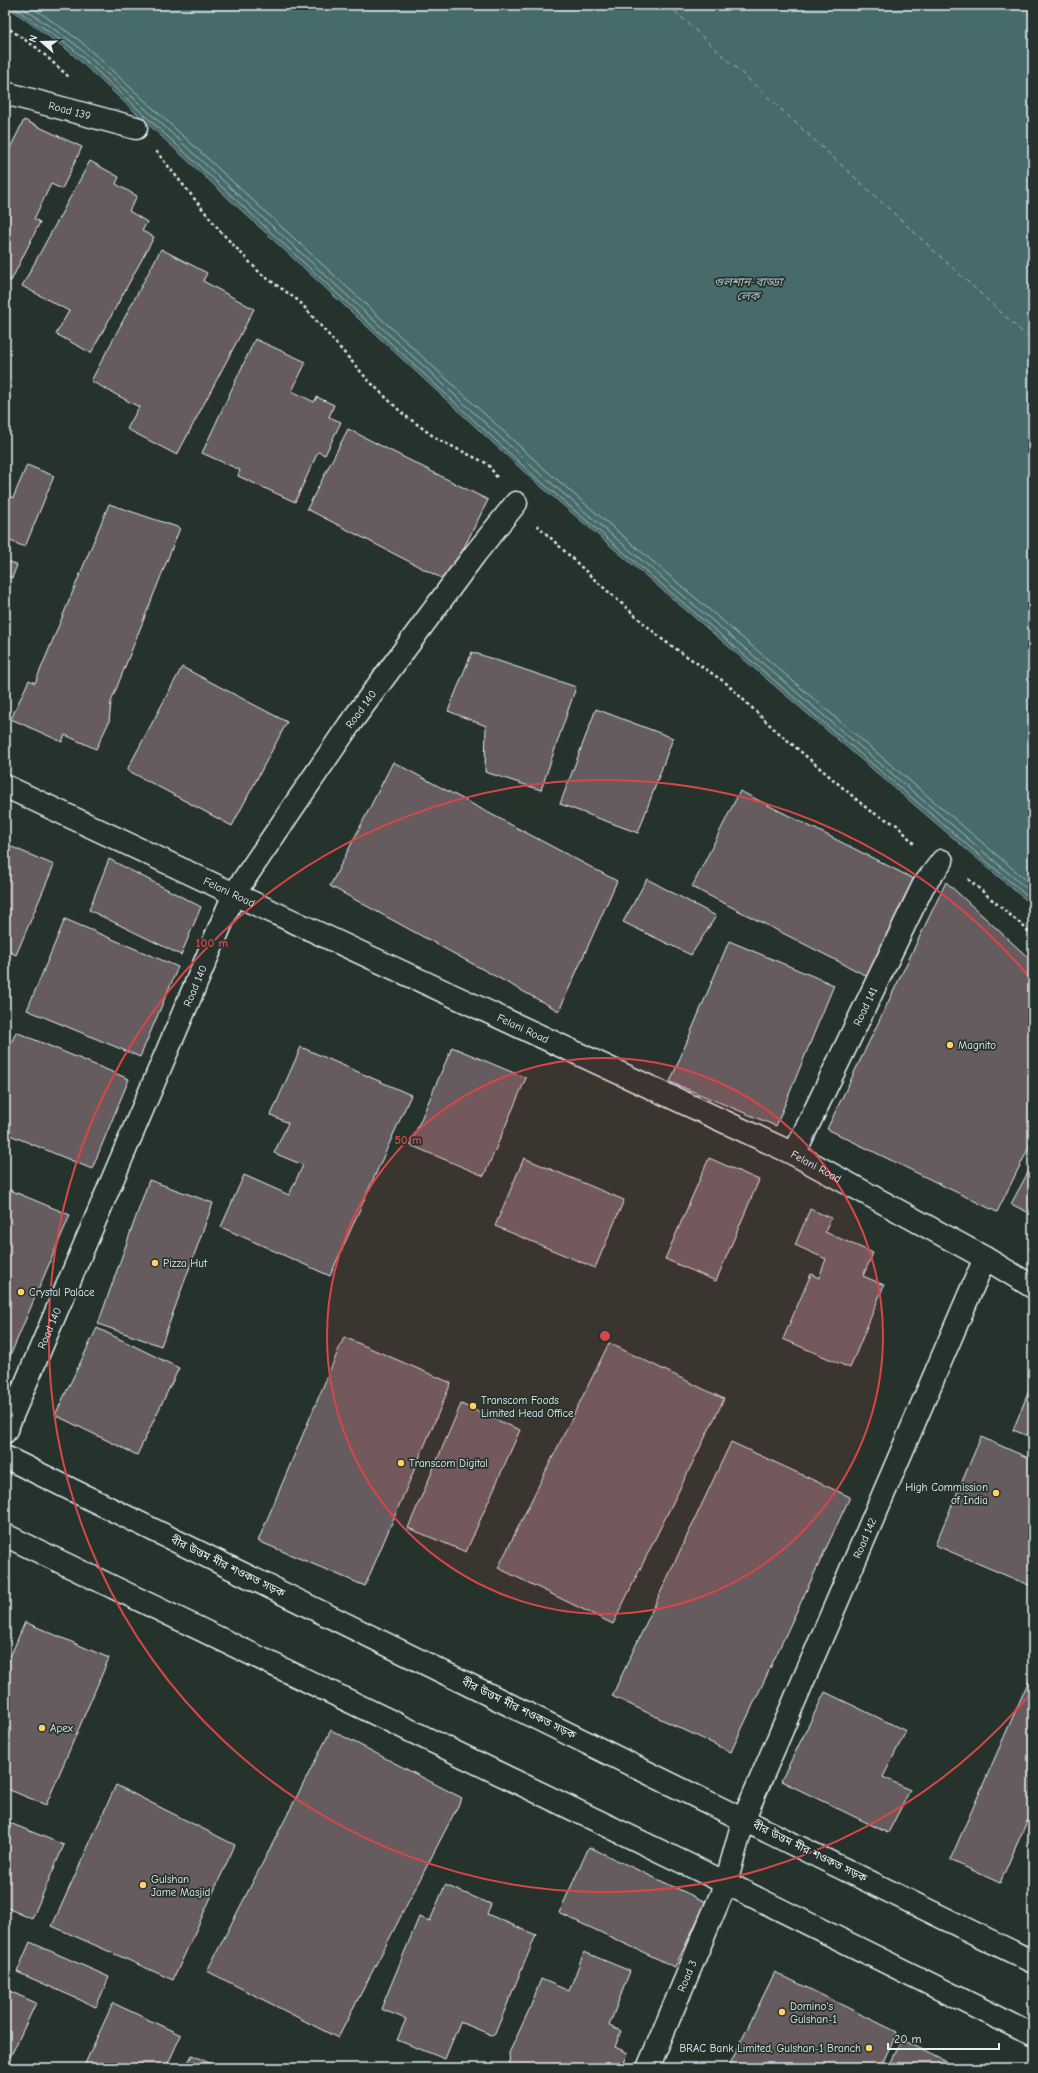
<svg xmlns="http://www.w3.org/2000/svg" width="1038" height="2073" font-family="'Comic Neue','Noto Sans Bengali',sans-serif">
	<style>
		.water { fill: #466a6b; stroke: #87a0a3 }
		.lines { fill: none; stroke-linecap: round; stroke-linejoin: round }
		.shore { stroke: #a7bbc0; stroke-width: 1 }
		.ferry { stroke: #a7bbc0; stroke-width: 1; stroke-dasharray: 5 4; stroke-linecap: butt }
		.building { fill: #665b5f; stroke: #e8f1f8 }
		.minor-casing { stroke: #e8f1f8; stroke-width: 25 }
		.major-casing { stroke: #e8f1f8; stroke-width: 25 }
		.path { stroke: #e8f1f8; stroke-width: 2.5; stroke-dasharray: 3 3; stroke-linecap: butt }
		.minor { stroke: #26332d; stroke-width: 22 }
		.major { stroke: #26332d; stroke-width: 22 }
		.ring { fill: none; stroke: #d94647; stroke-width: 2 }
		.poi-dot { fill: #ffd166; stroke: #26332d; stroke-width: 1.5 }
		.labels { text-anchor: middle; stroke-width: 3.5; stroke-linejoin: round; paint-order: stroke }
		.street-label { font-size: 11px; fill: #e8f1f8; stroke: #26332d }
		.poi-label { font-size: 11px; fill: #e8f1f8; stroke: #26332d; text-anchor: start }
		.water-label { font-size: 12px; font-style: italic; fill: #a7bbc0; stroke: #26332d }
		.centre { fill: #d94647; stroke: #26332d; stroke-width: 2 }
		.ring-label { font-size: 12px; text-anchor: middle; font-weight: bold; fill: #d94647; stroke: #26332d; stroke-width: 3.5; stroke-linejoin: round; paint-order: stroke }
	</style>
	<rect width="100%" height="100%" fill="#26332d"/>
	<filter id="ink" filterUnits="userSpaceOnUse"><feTurbulence type="fractalNoise" baseFrequency=".025" numOctaves="2"/><feDisplacementMap in="SourceGraphic" scale="8" xChannelSelector="R" yChannelSelector="G"/><feConvolveMatrix kernelMatrix="1 2 1 2 8 2 1 2 1" color-interpolation-filters="sRGB"/></filter>
	<g filter="url(#ink)">
		<!-- water -->
		<path class="water" d="M5,5H1033V906L531,478L69,51Z"/>
		<g class="lines">
			<!-- shore -->
			<path class="shore" d="M10,5L72,48L533,475L1033,901
				M19,5L75,44L537,471L1033,894
				M29,5L79,40L541,466L1033,886"/>
			<!-- ferry -->
			<path class="ferry" d="M668,5L1033,342"/>
		</g>
		<!-- building -->
		<path class="building" d="M24,120L82,147L62,189L51,184L34,219L40,222L11,281L5,278V158Z
			M90,161L119,177L116,184L137,196L129,211L147,222L142,231L154,237L91,353L56,334L69,311L22,286Z
			M161,249L207,273L203,281L254,309L177,455L127,429L139,407L91,381Z
			M255,339L306,362L292,391L314,402L317,397L334,405L329,417L341,422L325,455L318,452L295,502L238,476L240,470L202,453Z
			M348,429L488,500L447,581L307,509Z
			M27,465L54,476L25,547L8,540L5,548V494L13,498Z
			M109,504L180,528L111,702L109,722L96,749L65,735L62,742L11,719L29,680L35,683Z
			M5,560L17,565L12,578L5,575Z
			M472,652L576,687L541,790L485,772L486,726L448,711Z
			M182,667L287,722L232,826L127,770Z
			M596,709L673,738L638,833L560,804Z
			M393,762L617,881L559,1011L330,886Z
			M740,791L918,881L869,977L692,887Z
			M5,844L54,865L16,955L5,950Z
			M109,859L201,907L181,955L89,910Z
			M647,879L716,916L691,955L623,922Z
			M946,882L1033,962V1139L997,1212L827,1129Z
			M65,919L178,967L140,1057L27,1010Z
			M729,941L834,985L776,1126L670,1082Z
			M16,1032L129,1079L92,1169L5,1133V1058Z
			M301,1047L411,1095L330,1276L221,1227L244,1175L289,1195L303,1165L274,1153L288,1123L271,1115Z
			M452,1047L526,1078L484,1176L410,1145Z
			M524,1158L624,1200L595,1268L495,1226Z
			M709,1158L759,1180L716,1281L665,1259Z
			M1033,1163V1215L1011,1204Z
			M149,1180L213,1203L161,1346L98,1324Z
			M5,1188L70,1215L5,1368Z
			M810,1209L831,1218L825,1232L873,1253L863,1276L884,1285L850,1368L783,1339L811,1274L819,1278L826,1259L795,1245Z
			M97,1328L179,1368L137,1455L55,1415Z
			M344,1337L451,1383L365,1586L258,1541Z
			M609,1343L724,1399L613,1624L498,1568Z
			M1033,1381V1438L1013,1430Z
			M461,1404L520,1430L466,1552L408,1528Z
			M981,1437L1033,1460V1587L935,1545Z
			M731,1442L850,1497L731,1752L612,1696Z
			M25,1622L109,1658L46,1805L5,1788V1669Z
			M1033,1671V1823L1027,1821L1000,1883L950,1860Z
			M825,1692L906,1731L883,1777L910,1790L888,1833L781,1781Z
			M331,1730L462,1798L338,2038L207,1971Z
			M116,1785L235,1845L173,1980L52,1926Z
			M5,1821L64,1845L32,1919L5,1907Z
			M589,1847L706,1902L675,1967L559,1913Z
			M445,1885L491,1904L487,1914L536,1935L494,2036L460,2022L445,2059L397,2040L406,2019L381,2009L419,1917L430,1921Z
			M30,1942L109,1977L96,2007L17,1972Z
			M584,1952L630,1971L609,2026L621,2031L615,2047L628,2053L622,2068H510L509,2053L530,2008L541,1979L569,1991Z
			M775,1972L897,2032L880,2068H728Z
			M5,1989L36,2003L5,2068Z
			M113,2003L181,2035L166,2068H83Z
			M902,2040L958,2068H888Z
			M192,2055L220,2068H185Z"/>
		<g class="lines">
			<!-- minor casing -->
			<g class="minor-casing">
				<g id="minor">
					<path id="s1" d="M5,93L136,128"/>
					<path id="s2" d="M5,786L234,894L794,1154L985,1258L1033,1287"/>
					<path id="s3" d="M794,1154L923,886L942,861"/>
					<path id="s4" d="M5,1432L234,894L349,725L475,554L516,503"/>
					<path id="s5" d="M648,2068L726,1883L744,1818L985,1258"/>
				</g>
			</g>
			<!-- major casing -->
			<g class="major-casing">
				<path id="major" d="M5,1457L1033,1962
					M5,1535L726,1883L1033,2035"/>
			</g>
			<!-- path -->
			<path class="path" d="M5,26L37,48L69,77
				M156,151L221,232L261,274L299,301L368,380L402,413L437,439L488,464L498,479
				M537,525L595,580L663,640L726,683L772,727L870,811L897,825L915,845
				M968,879L1023,926L1033,937"/>
			<!-- minor -->
			<use href="#minor" class="minor"/>
			<!-- major -->
			<use href="#major" class="major"/>
		</g>
	</g>
	<!-- distance rings -->
	<circle cx="605" cy="1336" r="278" fill="#d94647" fill-opacity=".12"/>
	<g class="ring">
		<circle cx="605" cy="1336" r="278"/>
		<path d="M1031 1693A556 556 0 1 1 1031 979"/>
	</g>
	<!-- markers -->
	<g class="poi-dot">
		<circle cx="950" cy="1045" r="4"/>
		<circle cx="155" cy="1263" r="4"/>
		<circle cx="21" cy="1292" r="4"/>
		<circle cx="473" cy="1406" r="4"/>
		<circle cx="401" cy="1463" r="4"/>
		<circle cx="996" cy="1493" r="4"/>
		<circle cx="42" cy="1728" r="4"/>
		<circle cx="143" cy="1885" r="4"/>
		<circle cx="782" cy="2012" r="4"/>
		<circle cx="869" cy="2048" r="4"/>
	</g>
	<g class="labels">
		<!-- street labels -->
		<g class="street-label">
			<text dy="4" stroke="none"><textPath href="#s1" startOffset="67">Road 139</textPath></text>
			<text dy="4" stroke="none"><textPath href="#s4" startOffset="809">Road 140</textPath></text>
			<text dy="4" stroke="none"><textPath href="#s2" startOffset="248">Felani Road</textPath></text>
			<text dy="4" stroke="none"><textPath href="#s4" startOffset="485">Road 140</textPath></text>
			<text dy="4" stroke="none"><textPath href="#s3" startOffset="164">Road 141</textPath></text>
			<text dy="4" stroke="none"><textPath href="#s2" startOffset="572">Felani Road</textPath></text>
			<text dy="4" stroke="none"><textPath href="#s2" startOffset="896">Felani Road</textPath></text>
			<text dy="4" stroke="none"><textPath href="#s4" startOffset="113">Road 140</textPath></text>
			<text dy="4" stroke="none"><textPath href="#s5" startOffset="573">Road 142</textPath></text>
			<text transform="translate(228 1566) rotate(26)" y="4">বীর উত্তম মীর শওকত সড়ক</text>
			<text transform="translate(519 1708) rotate(26)" y="4">বীর উত্তম মীর শওকত সড়ক</text>
			<text transform="translate(810 1851) rotate(26)" y="4">বীর উত্তম মীর শওকত সড়ক</text>
			<text dy="4" stroke="none"><textPath href="#s5" startOffset="100">Road 3</textPath></text>
		</g>
		<!-- poi labels -->
		<g class="poi-label">
			<text x="958" y="1049">Magnito</text>
			<text x="163" y="1267">Pizza Hut</text>
			<text x="29" y="1296">Crystal Palace</text>
			<text x="481" y="1404">Transcom Foods<tspan x="481" dy="13">Limited Head Office</tspan></text>
			<text x="409" y="1467">Transcom Digital</text>
			<text x="988" y="1491" text-anchor="end">High Commission<tspan x="988" dy="13">of India</tspan></text>
			<text x="50" y="1732">Apex</text>
			<text x="151" y="1883">Gulshan<tspan x="151" dy="13">Jame Masjid</tspan></text>
			<text x="790" y="2010">Domino's<tspan x="790" dy="13">Gulshan-1</tspan></text>
			<text x="861" y="2052" text-anchor="end">BRAC Bank Limited, Gulshan-1 Branch</text>
		</g>
		<!-- water labels -->
		<g class="water-label">
			<text x="748" y="286">গুলশান-বাড্ডা<tspan x="748" dy="14">লেক</tspan></text>
		</g>
	</g>
	<circle cx="605" cy="1336" r="6" class="centre"/>
	<g class="ring-label">
		<text x="212" y="947">100 m</text>
		<text x="408" y="1144">50 m</text>
	</g>
	<!-- margin -->
	<rect width="1038" height="2073" fill="none" stroke="#26332d" stroke-width="20"/>
	<rect x="10" y="10" width="1018" height="2053" fill="none" stroke="#e8f1f8" stroke-width="1.5" filter="url(#ink)"/>
	<!-- north arrow -->
	<g transform="translate(42 42) rotate(290)" stroke="#26332d" stroke-width="3" paint-order="stroke">
	<path d="M0-3L7 15L0 10L-7 15Z" fill="#e8f1f8"/>
	<text y="-6" font-size="11" font-weight="bold" text-anchor="middle" fill="#e8f1f8">N</text>
	</g>
	<!-- scale -->
	<path d="M888 2043v6h111v-6" fill="none" stroke="#e8f1f8" stroke-width="2"/>
	<text x="894" y="2043" font-size="12" fill="#e8f1f8" stroke="#26332d" stroke-width="3" paint-order="stroke">20 m</text>
</svg>
